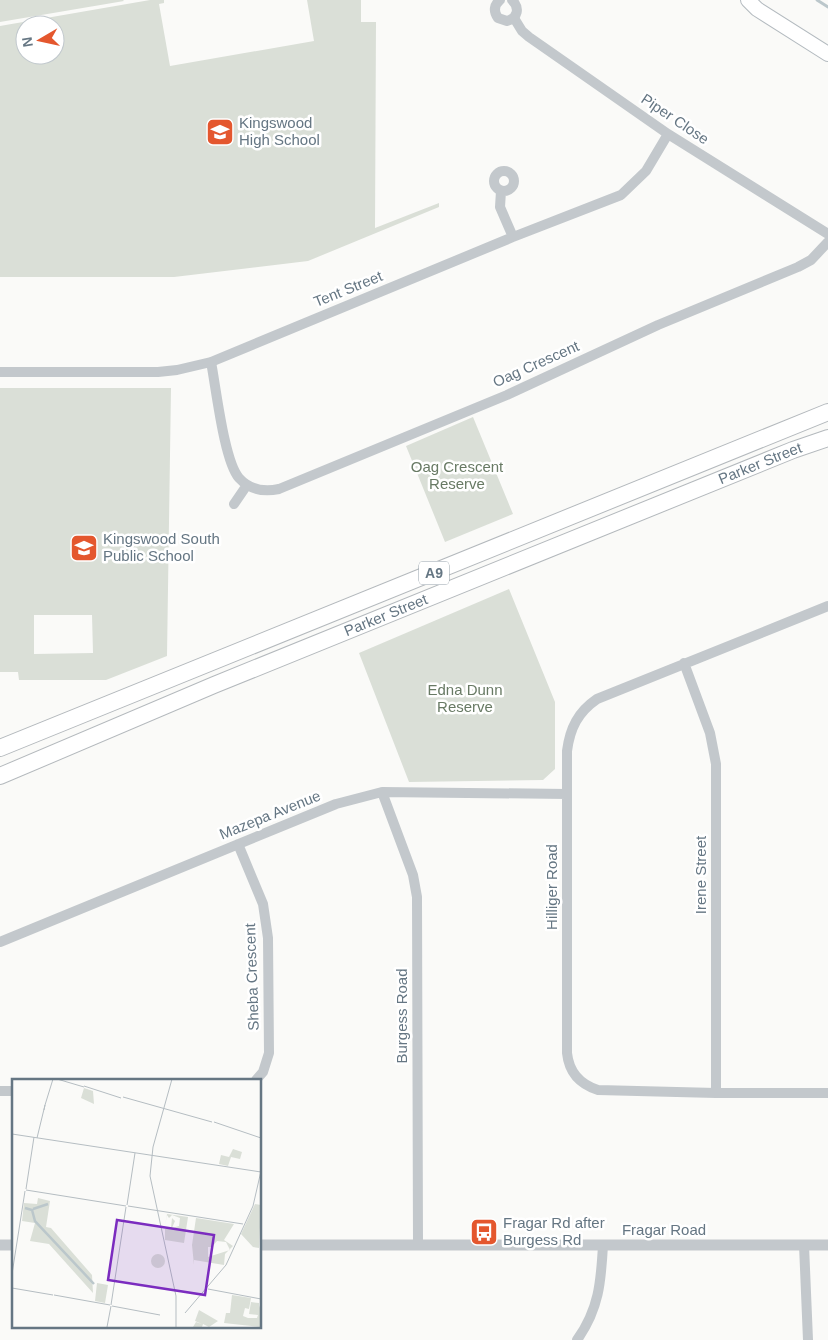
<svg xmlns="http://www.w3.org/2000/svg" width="828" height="1340" font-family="Arial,sans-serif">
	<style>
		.green { fill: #dadfd7; fill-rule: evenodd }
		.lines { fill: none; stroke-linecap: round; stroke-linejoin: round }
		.stream { stroke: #bbc7cb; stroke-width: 3 }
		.secondary-casing { stroke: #b3babf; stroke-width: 16 }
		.trunk-casing { stroke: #b4b9bd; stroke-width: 18 }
		.minor { stroke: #c3c8cc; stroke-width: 10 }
		.tertiary { stroke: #c3c8cc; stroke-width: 11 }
		.secondary { stroke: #fff; stroke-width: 14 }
		.trunk { stroke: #fff; stroke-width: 16 }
		.labels { text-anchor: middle; stroke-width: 5; stroke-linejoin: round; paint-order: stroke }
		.shield { fill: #fff; stroke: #939fa8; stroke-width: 1 }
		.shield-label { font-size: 14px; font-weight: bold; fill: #657683 }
		.street-label { font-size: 15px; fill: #657683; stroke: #fff }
		.poi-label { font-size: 15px; fill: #657683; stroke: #fff; text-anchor: start }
		.park-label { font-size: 15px; fill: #687a64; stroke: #fff }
		.inset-river { fill: none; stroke: #bbc7cb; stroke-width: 2.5 }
		.inset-road { fill: none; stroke: #b5bdc2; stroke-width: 1 }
		.view { fill: #7b2cbf; fill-opacity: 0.15; stroke: #7b2cbf; stroke-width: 2.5 }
		.inset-edge { fill: none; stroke: #657683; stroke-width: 2.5 }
	</style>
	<rect width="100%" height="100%" fill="#fafaf8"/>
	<!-- green -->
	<path class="green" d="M0,0H123L124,1L0,22Z
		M150,0H164V3L159,4L170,66L314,41L307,0H361V22H376L375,228L439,203V207L308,261L174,277H0V26ZM25,25H55V55H25Z
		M0,388H171L167,656L106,680H19L18,672H0ZM34,615H92L93,653L34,654Z
		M473,417L513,514L445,542L406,446Z
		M509,589L555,702V769L543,780L409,782L359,653Z"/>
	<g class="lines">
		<!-- stream -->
		<path class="stream" d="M817,0L828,7"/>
		<!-- secondary casing -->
		<g class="secondary-casing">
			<path id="secondary" d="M748,0L757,9L828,54"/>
		</g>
		<!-- trunk casing -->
		<g class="trunk-casing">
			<g id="trunk">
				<path d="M0,748L828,412"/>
				<path id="s1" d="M0,776L214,685L793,450L828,438"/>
			</g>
		</g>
		<!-- minor -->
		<path class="minor" d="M500,0C494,5 493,11 498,18L507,21C518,18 520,8 512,0
			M514,18L522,31L529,37L668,134L828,234
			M494 181a10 10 0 1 1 20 0a10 10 0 1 1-20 0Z
			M501,191L500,207L513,237
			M211,362C216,387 224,461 239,478C250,490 265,492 279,489L507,395L658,325L798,267L811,260L828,242
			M0,372H158L177,370L211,362L513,237L621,195L646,171L668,134
			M234,504L247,485
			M828,606L597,699C578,712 570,728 567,751V1053C569,1072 579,1084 598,1090L716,1093H828
			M684,663L710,733L716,764V1093
			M382,792L413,875L417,897L418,1245
			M238,844L263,904L268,938L269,1053L263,1072L256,1080
			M0,942L336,804L382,792L567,794
			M0,1091H14
			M804,1245L808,1340
			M577,1340C599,1309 601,1282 603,1245"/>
		<!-- tertiary -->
		<path class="tertiary" d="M0,1245H14
			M260,1245H828"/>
		<!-- secondary -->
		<use href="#secondary" class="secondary"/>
		<!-- trunk -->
		<use href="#trunk" class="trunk"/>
	</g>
	<!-- icons -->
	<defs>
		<g id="school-square" transform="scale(1.4375)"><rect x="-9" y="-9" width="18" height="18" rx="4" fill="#e4572e" stroke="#fff"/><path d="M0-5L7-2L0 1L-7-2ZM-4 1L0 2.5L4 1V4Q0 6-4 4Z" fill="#fff"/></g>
		<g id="bus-square" transform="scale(1.4375)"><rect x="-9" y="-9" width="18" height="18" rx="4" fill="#e4572e" stroke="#fff"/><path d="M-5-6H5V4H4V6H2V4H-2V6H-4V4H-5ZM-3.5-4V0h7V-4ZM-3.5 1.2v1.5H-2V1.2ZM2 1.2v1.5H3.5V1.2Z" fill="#fff"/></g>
	</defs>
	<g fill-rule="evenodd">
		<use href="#school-square" x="220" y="132"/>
		<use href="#school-square" x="84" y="548"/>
		<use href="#bus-square" x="484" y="1232"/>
	</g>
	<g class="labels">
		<!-- shield labels -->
		<rect class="shield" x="419" y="561.5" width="30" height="23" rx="4"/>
		<g class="shield-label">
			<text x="434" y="578">A9</text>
		</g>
		<!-- street labels -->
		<g class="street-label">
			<text transform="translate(675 119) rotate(34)" y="5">Piper Close</text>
			<text transform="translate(348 289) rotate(-22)" y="5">Tent Street</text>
			<text transform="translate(536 364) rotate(-24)" y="5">Oag Crescent</text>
			<text dy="5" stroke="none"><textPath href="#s1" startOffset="822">Parker Street</textPath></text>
			<text dy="5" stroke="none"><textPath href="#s1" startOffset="418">Parker Street</textPath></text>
			<text transform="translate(270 815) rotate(-22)" y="5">Mazepa Avenue</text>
			<text transform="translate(701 875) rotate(-90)" y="5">Irene Street</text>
			<text transform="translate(552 887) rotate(-90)" y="5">Hilliger Road</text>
			<text transform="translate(252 977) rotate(-92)" y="5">Sheba Crescent</text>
			<text transform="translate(402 1016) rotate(-90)" y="5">Burgess Road</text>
			<text x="664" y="1235">Fragar Road</text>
		</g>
		<!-- poi labels -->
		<g class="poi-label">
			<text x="239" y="128">Kingswood<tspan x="239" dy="17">High School</tspan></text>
			<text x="103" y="544">Kingswood South<tspan x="103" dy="17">Public School</tspan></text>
			<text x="503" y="1228">Fragar Rd after<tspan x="503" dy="17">Burgess Rd</tspan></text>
		</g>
		<!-- park labels -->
		<g class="park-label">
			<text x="457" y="472">Oag Crescent<tspan x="457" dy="17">Reserve</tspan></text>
			<text x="465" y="695">Edna Dunn<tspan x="465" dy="17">Reserve</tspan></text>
		</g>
	</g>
	<!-- overview -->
	<g transform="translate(12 1079)">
		<rect width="249" height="249" fill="#fafaf8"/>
		<path d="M72,9L81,12L82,25L69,19ZM221,70L230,73L228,80L219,78L216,87L207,85L209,76L217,78ZM26,119L38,122L34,148L39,149L80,196L81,214L37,165L18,162L23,144L10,142L12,124L25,125ZM243,125L249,126L247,169L241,168L229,155ZM155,135L176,138L172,164L153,161V150L159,149L160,139L163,142L160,149L167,147L168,139L160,136L157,139L155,136L153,147ZM184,139L222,145L212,161L221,167L213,175L212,186L182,181V186L180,166ZM205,162L214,163L218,171L196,178V168H200ZM139 182a7 7 0 1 1 14 0a7 7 0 1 1-14 0ZM85,204L96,206L93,224L83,222ZM220,216L239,219L237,230L233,229L231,237L236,239H245L246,236L237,235L239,223L247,224V229L249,223V248L212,244L214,234H218ZM187,231L206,242L197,248L191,245L190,248H181L184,243L190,245L183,242Z" fill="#dadfd7" fill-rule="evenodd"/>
		<path class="inset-river" d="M13,129L20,131L23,142L82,205M21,130L36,125"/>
		<path class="inset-road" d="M45,0L72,8M160,0L141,68L138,97L164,217V248M72,7L109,19M111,18L200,43M33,26L41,0M202,43L249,59M0,55L249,93M25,59L33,26L32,31M14,110L22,58M14,111L114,127M115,126L123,74M116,127L231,145M0,195L13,112M0,209L41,216M196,210L249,220M42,216L98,226M99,226L114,128M100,227L148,236M173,234L214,186L241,127L249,92M95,248L99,227"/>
		<path class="view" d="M105,141L202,156L193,216L96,201Z"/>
		<rect width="249" height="249" class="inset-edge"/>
	</g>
	<!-- north arrow -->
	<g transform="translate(40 40) rotate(261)"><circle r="24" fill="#ffffff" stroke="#c1c8cd"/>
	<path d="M0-4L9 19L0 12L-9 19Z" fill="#e4572e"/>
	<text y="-8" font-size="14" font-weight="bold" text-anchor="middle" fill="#657683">N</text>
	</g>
</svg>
